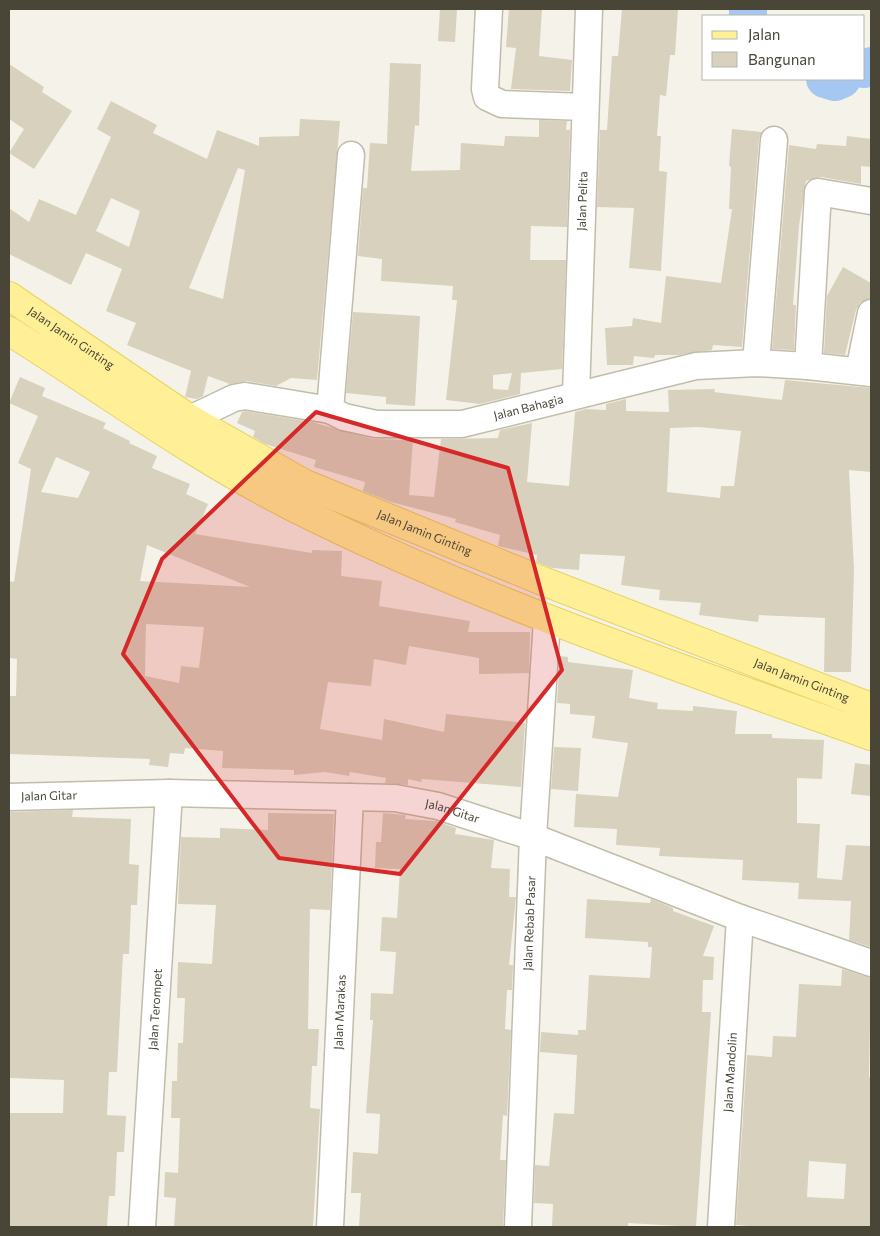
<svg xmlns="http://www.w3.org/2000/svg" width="880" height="1236" font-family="Commissioner,sans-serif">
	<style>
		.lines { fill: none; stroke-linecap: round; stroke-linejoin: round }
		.river { stroke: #a5c8f3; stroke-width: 38 }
		.building { fill: #d7d1be; fill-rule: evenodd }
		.minor-casing { stroke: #c1bdab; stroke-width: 29 }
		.major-casing { stroke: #e7d265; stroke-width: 30 }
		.minor { stroke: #fff; stroke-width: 26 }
		.major { stroke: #fff098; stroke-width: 28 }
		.marked { fill: #d62828; fill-opacity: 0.2; stroke: #d62828; stroke-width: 4; stroke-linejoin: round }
		.labels { text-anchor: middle; stroke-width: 5; stroke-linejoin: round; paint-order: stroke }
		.street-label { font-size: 12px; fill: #494537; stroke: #fff }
	</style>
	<rect width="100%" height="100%" fill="#f5f3e9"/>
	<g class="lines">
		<!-- river -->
		<path class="river" d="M748,9V16
			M864,69L871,66
			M825,79L835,82L842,79"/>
	</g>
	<!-- building -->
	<path class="building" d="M440,9H457L455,42L438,41Z
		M509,9H542L539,56L572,60L570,91L511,89L516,48L506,47Z
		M622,9H678L675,55H670L666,96L660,95L657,136H661L659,171L667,172L661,271L629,268L634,208L597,207L600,130H607L612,56H618Z
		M390,63L421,64L419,126L415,125L411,171L460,170L461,143L504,146L505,136L539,137V120L567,121L566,130H570L567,227L531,226L530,260H566L562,369L521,373L520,394L480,404L446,400L457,300H452L453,286L381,281L382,259L358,256L363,188H367L370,143L387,144ZM512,373L508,390L493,389V375Z
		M9,64L44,87L42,92L72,111L34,169L9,153L24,129L9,119Z
		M111,101L157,125L153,133L207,159L217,130L259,146V137L299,136L300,119L340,121L317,380L291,378L276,386L247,381L230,384L208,376L203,396L197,399L185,397L191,371L127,345L136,323L106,311L122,269L86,253L71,285L9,254V208L29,222L39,199L76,215L111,137L97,129ZM238,168L245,170L223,299L189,288ZM111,198L140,211L129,247L96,231Z
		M732,129L762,132L759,139L742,347L713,345L712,350L679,355H655L654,358L634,356L633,365H607L605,328L632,326L633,318L661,323L666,276L721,283L732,209H729L731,167L729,166Z
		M847,136L871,139V167L861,166V184L821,177L806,181L799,226L793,305H796L794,350L772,349L789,145L816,149L817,144L846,146Z
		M843,267L871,283V298L860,303L856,310L845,355L824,353L827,296Z
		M353,312L420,316L415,406L386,404V397L346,393Z
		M20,377L45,388L42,396L106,423L103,428L130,441L129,443L157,456L152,468L190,484L186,494L208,504L195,534L312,553V550L342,551L341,576L382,581L379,606L470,621L468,632H530L529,673L479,674V658L409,646L406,665L374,659L371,686L328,682L320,729L382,740L384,719L444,732L446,714L525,723L521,787L422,779L421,782L408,779V785L385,783L386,778L350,772L349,776L325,772L294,775V770L222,768L223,751L185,748L184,754L170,753L168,767L149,765L150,759L9,754V696H16L17,659L9,658V581L14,582L31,469L18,463L38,416L9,403ZM56,457L90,472L78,498L41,492ZM147,545L250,587L140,581ZM146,624L204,627L199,668L181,666L179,683L145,676Z
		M785,380L871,388V472L849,470L854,570L851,672H824L825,618L759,615L758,622L699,615L701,603L659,600L660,590L621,585L625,556L580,554L579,570L552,568L536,562L537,555L498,546L500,535L455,522L456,519L391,502L363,491L365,482L314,467L316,460L265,444L253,437L255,431L237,423L242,412L245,411L312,422L373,439L413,440L409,495L434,497L441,439L498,438L500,430L532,423L527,482L569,486L575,412L586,409L606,410V404L626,399V411L669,412L668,390L715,389L714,392L782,400ZM699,427L741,431L734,486H721L720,498L667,492L670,428Z
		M560,656L568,657V662L633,670L629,698L658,703L657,709L693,711V706L737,711L735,734H772V738L824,740L822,779L797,778V823L820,824L817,878L842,880L846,845L871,846V947L849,940L851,901L798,899L799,883L742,880L743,860L659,856L660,848L616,845L617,829L574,827L576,794L618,797L628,743L592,738L595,716L570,714V704L557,703Z
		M554,747L581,748L578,791L551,789Z
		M855,763L871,765V796L851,794Z
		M73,810L72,817L131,819L129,864L139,865L137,905H131L129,954H123L117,1072H109L107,1115L126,1116L124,1152H117L115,1196H109L107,1227H9V1113H63L64,1080L9,1078V812Z
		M268,813L334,814L330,910L310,909L308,1029H319L317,1066H312L310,1108L320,1109L313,1227H174L176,1198L164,1197L165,1172L178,1173L180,1118H171L172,1081H177L178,1043H183L185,998H177L178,962L212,964L216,905L178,904L181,837L220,838V828L268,830Z
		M383,813L406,815L405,819L436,821L456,828L455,834L494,840L491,868L510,869L509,897H516L509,965H513L512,990H507L505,1029L511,1030L507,1116L503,1115L500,1160H506L503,1227H359L361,1193H351L353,1152L378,1154L380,1114L366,1113L373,1020H370L371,993L393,994L396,952L380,951L382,917L397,918L400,869L375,868L376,842H381Z
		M587,899L650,903L651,899L673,908V911L714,926L703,956L714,957L713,980H703L702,1012H711L696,1227L628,1223V1227H552L553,1204L534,1203L535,1165L549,1166L554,1113L574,1114L577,1055L540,1052L541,1032L578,1035V1030H586L589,975L650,978L652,947H648V942L585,938Z
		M842,969L871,978L869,1077L871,1078V1227H760L736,1225L747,1055L772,1057L773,1036L796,1037L799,984L841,986ZM809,1161L846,1164L844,1199L807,1197Z"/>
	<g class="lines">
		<!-- minor casing -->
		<g class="minor-casing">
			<g id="minor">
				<path d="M489,9L485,89L487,97L502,104L585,107"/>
				<path d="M756,363L774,140"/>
				<path d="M808,366L818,192L871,201"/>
				<path d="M859,371L871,313"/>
				<path id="s1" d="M576,395L589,9"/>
				<path d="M330,410L351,155"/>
				<path id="s2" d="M190,419L234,398L245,396L330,410L344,417L376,424H462L696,366L756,363L808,366L871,373"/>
				<path id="s3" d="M9,797L169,793L395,798L438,806L533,837L740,918L871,963"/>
				<path id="s4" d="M142,1227L169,793"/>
				<path id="s5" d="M330,1227L350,797"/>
				<path id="s6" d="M518,1227L533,837L547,620"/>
				<path id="s7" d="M721,1227L740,918"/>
			</g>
		</g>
		<!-- major casing -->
		<g class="major-casing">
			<g id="major">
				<path id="s8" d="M9,296L190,419L305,484L545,582L871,707"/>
				<path d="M9,331C102,389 192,456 291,506C477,600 675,666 871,736"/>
			</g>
		</g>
		<!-- minor -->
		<use href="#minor" class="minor"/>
		<!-- major -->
		<use href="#major" class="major"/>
	</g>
	<!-- marked area -->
	<path class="marked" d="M316,412L508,468L562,670L400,874L279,858L123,654L162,559Z"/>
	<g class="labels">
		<!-- street labels -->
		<g class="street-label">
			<text dy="4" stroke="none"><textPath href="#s1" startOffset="194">Jalan Pelita</textPath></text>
			<text dy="4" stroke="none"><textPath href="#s8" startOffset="75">Jalan Jamin Ginting</textPath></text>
			<text dy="4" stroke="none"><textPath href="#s2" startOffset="349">Jalan Bahagia</textPath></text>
			<text dy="4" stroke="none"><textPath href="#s8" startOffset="480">Jalan Jamin Ginting</textPath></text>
			<text dy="4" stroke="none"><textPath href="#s8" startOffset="885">Jalan Jamin Ginting</textPath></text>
			<text dy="4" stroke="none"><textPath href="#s3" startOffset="40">Jalan Gitar</textPath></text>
			<text dy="4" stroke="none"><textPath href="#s3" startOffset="445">Jalan Gitar</textPath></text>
			<text dy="4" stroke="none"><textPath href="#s6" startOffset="304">Jalan Rebab Pasar</textPath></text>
			<text dy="4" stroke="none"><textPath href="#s4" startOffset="218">Jalan Terompet</textPath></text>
			<text dy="4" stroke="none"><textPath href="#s5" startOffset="215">Jalan Marakas</textPath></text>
			<text dy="4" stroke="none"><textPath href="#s7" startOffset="155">Jalan Mandolin</textPath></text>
		</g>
	</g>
	<!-- border -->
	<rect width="880" height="1236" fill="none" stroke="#494537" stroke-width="20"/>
	<!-- legend -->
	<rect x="702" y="15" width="162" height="65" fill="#ffffff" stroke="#b6b5af"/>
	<rect x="712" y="31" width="25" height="8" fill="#fff098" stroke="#b6b5af"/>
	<text x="748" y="40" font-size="15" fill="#494537">Jalan</text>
	<rect x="712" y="52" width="25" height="15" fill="#d7d1be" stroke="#b6b5af"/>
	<text x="748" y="65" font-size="15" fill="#494537">Bangunan</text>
</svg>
